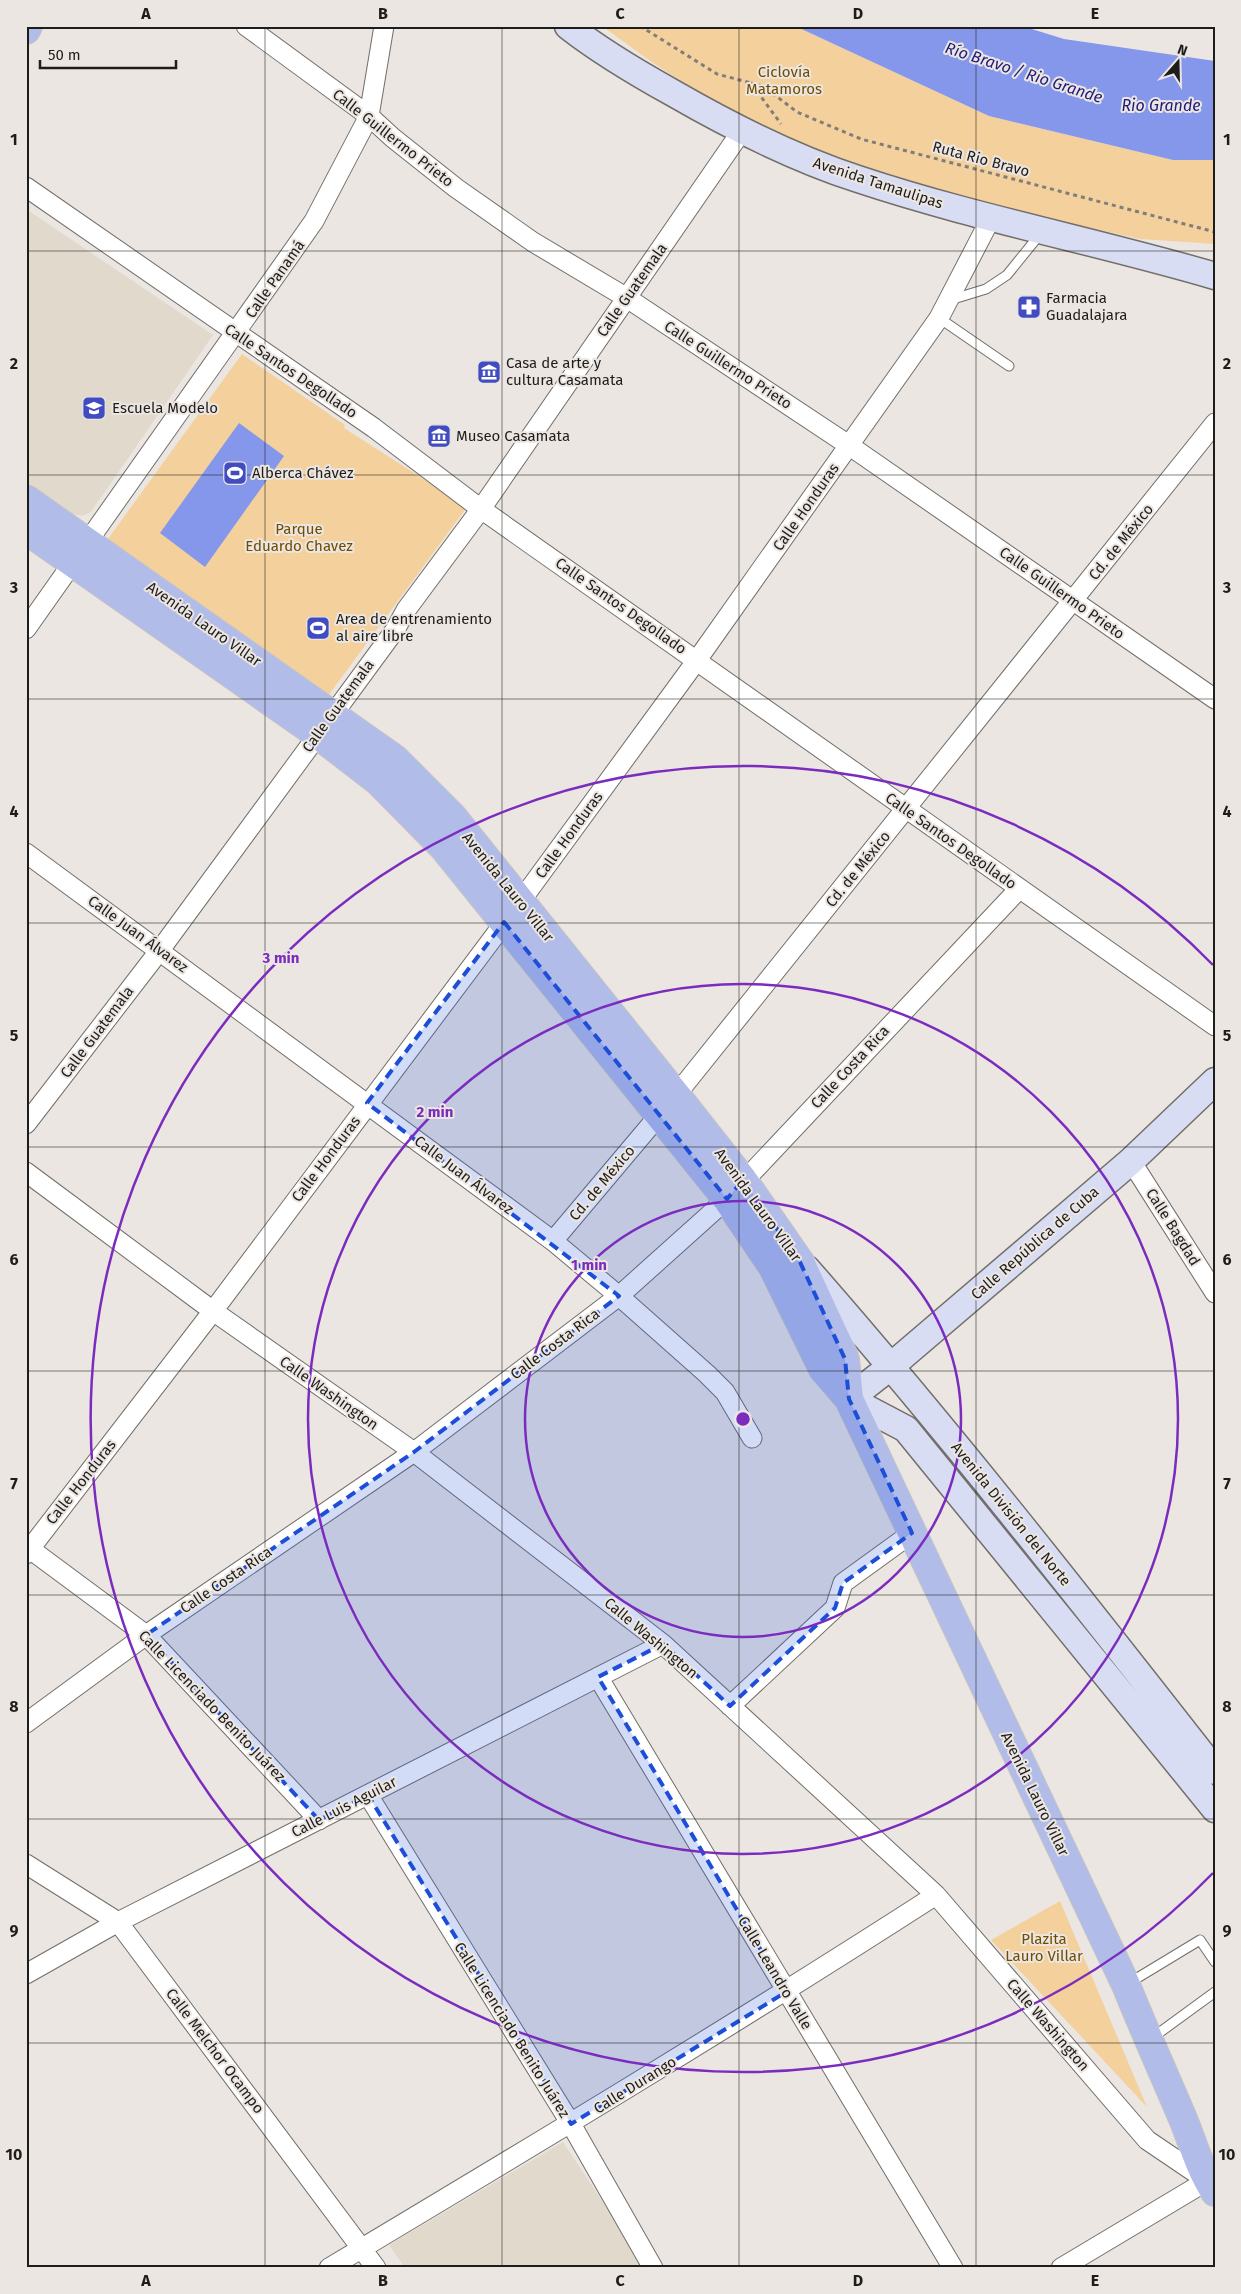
<svg xmlns="http://www.w3.org/2000/svg" width="1241" height="2294" font-family="'Fira Sans',sans-serif">
	<style>
		.built { fill: #e2d9cd }
		.green { fill: #f4d09c }
		.water { fill: #8597eb }
		.lines { fill: none; stroke-linecap: round; stroke-linejoin: round }
		.lane-casing { stroke: #726e69; stroke-width: 11 }
		.street-casing { stroke: #726e69; stroke-width: 21 }
		.secondary-casing { stroke: #726e69; stroke-width: 29 }
		.primary-casing { stroke: #c5c4c4; stroke-width: 30 }
		.path { stroke: #817d7a; stroke-width: 3; stroke-dasharray: 4 4; stroke-linecap: butt }
		.lane { stroke: #fff; stroke-width: 9 }
		.street { stroke: #fff; stroke-width: 19 }
		.secondary { stroke: #d9ddf4; stroke-width: 26 }
		.primary { stroke: #b2bce9; stroke-width: 28 }
		.marked { fill: #1d4ed8; fill-opacity: 0.2; stroke: #1d4ed8; stroke-width: 4; stroke-dasharray: 10 6; stroke-linejoin: round }
		.grid { fill: none; stroke: #1f1d1b; stroke-width: 1; stroke-opacity: 0.55 }
		.ring { fill: none; stroke: #7b2cbf; stroke-width: 2.5 }
		.labels { text-anchor: middle; stroke-width: 4; stroke-linejoin: round; paint-order: stroke }
		.park-label { font-size: 15px; fill: #714c00; stroke: #ebe6e1 }
		.street-label { font-size: 15px; fill: #1f1d1b; stroke: #ebe6e1 }
		.poi-label { font-size: 15px; fill: #1f1d1b; stroke: #ebe6e1; text-anchor: start }
		.water-label { font-size: 16px; font-style: italic; fill: #1e1a7b; stroke: #ebe6e1 }
		.centre { fill: #7b2cbf; stroke: #ebe6e1; stroke-width: 2.5 }
		.ring-label { font-size: 15px; text-anchor: middle; font-weight: bold; fill: #7b2cbf; stroke: #ebe6e1; stroke-width: 4; stroke-linejoin: round; paint-order: stroke }
		.neatline { fill: none; stroke: #1f1d1b; stroke-width: 2 }
		.grid-label { font-size: 16px; text-anchor: middle; font-weight: bold; fill: #1f1d1b }
	</style>
	<rect width="100%" height="100%" fill="#ebe6e1"/>
	<!-- built -->
	<path class="built" d="M26,209L213,335L91,512L82,516L72,514L26,482Z
		M563,2142L647,2268H405L389,2245Z"/>
	<!-- green -->
	<path class="green" d="M602,26H795L989,116L1173,160H1215V244L1140,239L1015,211L869,172L750,125L653,63Z
		M242,354L345,425L344,428L467,507L325,700L105,543Z
		M1060,1901L1147,2107L991,1940Z"/>
	<!-- water -->
	<path class="water" d="M795,26H1022L1064,39L1215,61V160H1173L989,116Z
		M239,423L284,456L205,567L160,533Z"/>
	<g class="lines">
		<!-- lane casing -->
		<g class="lane-casing">
			<path id="lane" d="M950,300L986,289L1007,275L1041,233
				M939,318L1009,366
				M1129,1983L1200,1940L1215,1962
				M1152,2038L1215,1992"/>
		</g>
		<!-- street casing -->
		<g class="street-casing">
			<path id="street" d="M246,26L369,116L393,138L456,188L533,242L627,298L850,446L1215,699
				M26,187L374,428L481,509L1215,1026
				M26,629L314,221L369,116L384,26
				M26,853L553,1241L619,1296L707,1374L725,1392L752,1438
				M26,1124L160,950L395,630L406,610L481,509L741,132
				M1131,1161L1215,1293
				M26,1172L213,1311L414,1452L663,1644L936,1895L1147,2140L1206,2180
				M553,1241L676,1095L1215,423
				M26,1546L146,1635L319,1820
				M26,1554L213,1311L520,902L697,660L939,318L992,216
				M598,1677L953,2268
				M730,1706L835,1608L843,1583L912,1533
				M26,1723L146,1635L414,1452L619,1296L727,1199L1019,889
				M368,1795L571,2124L653,2268
				M26,1864L118,1922L376,2268
				M26,1974L118,1922L663,1644
				M329,2268C533,2146 736,2024 936,1895
				M1061,2268L1215,2176"/>
		</g>
		<!-- secondary casing -->
		<g class="secondary-casing">
			<path id="secondary" d="M568,26C601,52 637,73 673,93C732,127 793,158 858,179C975,218 1096,241 1215,276
				M1215,1081L1131,1161L890,1367L849,1399L906,1429L1215,1809
				M807,1269C949,1431 1082,1601 1215,1771"/>
		</g>
		<!-- primary casing -->
		<g class="primary-casing">
			<path id="primary" d="M26,30L28,26
				M26,499L395,759L452,816L676,1095L743,1180L800,1262L845,1359L849,1399
				M26,530L317,734L378,781L444,848L727,1199L773,1267L823,1369L849,1399L1126,1985C1144,2030 1164,2074 1183,2119C1193,2143 1200,2170 1215,2192"/>
		</g>
		<!-- path -->
		<path class="path" d="M640,26L717,74L751,83L781,124
			M751,83L763,86L797,112L861,139L1215,232"/>
		<!-- lane -->
		<use href="#lane" class="lane"/>
		<!-- street -->
		<use href="#street" class="street"/>
		<!-- secondary -->
		<use href="#secondary" class="secondary"/>
		<!-- primary -->
		<use href="#primary" class="primary"/>
	</g>
	<!-- marked area -->
	<path class="marked" d="M504,922L727,1199L743,1180L800,1262L845,1359L849,1399L912,1533L843,1583L835,1608L730,1706L663,1644L598,1677L786,1992L571,2124L368,1795L319,1820L146,1635L414,1452L619,1296L367,1103Z"/>
	<!-- grid -->
	<path class="grid" d="M265,26V2268M502,26V2268M739,26V2268M976,26V2268M26,251H1215M26,475H1215M26,699H1215M26,923H1215M26,1147H1215M26,1371H1215M26,1595H1215M26,1819H1215M26,2043H1215"/>
	<!-- distance rings -->
	<g class="ring">
		<circle cx="743" cy="1419" r="218"/>
		<circle cx="743" cy="1419" r="435"/>
		<path d="M1213 1873A653 653 0 1 1 1213 965"/>
	</g>
	<!-- icons -->
	<defs>
		<g id="pharmacy-square" transform="scale(1.25)"><rect x="-9" y="-9" width="18" height="18" rx="4" fill="#424cc1" stroke="#ebe6e1"/><path d="M-2-6h4v4h4v4h-4v4h-4v-4h-4v-4h4Z" fill="#fff"/></g>
		<g id="museum-square" transform="scale(1.25)"><rect x="-9" y="-9" width="18" height="18" rx="4" fill="#424cc1" stroke="#ebe6e1"/><path d="M0-6L6-3V-2H-6V-3ZM-5-1h2V3h-2ZM-1-1h2V3h-2ZM3-1h2V3H3ZM-6 4H6V6H-6Z" fill="#fff"/></g>
		<g id="school-square" transform="scale(1.25)"><rect x="-9" y="-9" width="18" height="18" rx="4" fill="#424cc1" stroke="#ebe6e1"/><path d="M0-5L7-2L0 1L-7-2ZM-4 1L0 2.5L4 1V4Q0 6-4 4Z" fill="#fff"/></g>
		<g id="stadium-square" transform="scale(1.25)"><rect x="-9" y="-9" width="18" height="18" rx="4" fill="#424cc1" stroke="#ebe6e1"/><path d="M0-5a6.5 5 0 1 0 0 10a6.5 5 0 1 0 0-10ZM-3.5-1.8h7v3.6h-7Z" fill="#fff"/></g>
	</defs>
	<g fill-rule="evenodd">
		<use href="#pharmacy-square" x="1029" y="307"/>
		<use href="#museum-square" x="489" y="372"/>
		<use href="#school-square" x="94" y="408"/>
		<use href="#museum-square" x="439" y="436"/>
		<use href="#stadium-square" x="235" y="473"/>
		<use href="#stadium-square" x="318" y="628"/>
	</g>
	<g class="labels">
		<!-- park labels -->
		<g class="park-label">
			<text x="784" y="77">Ciclovía<tspan x="784" dy="17">Matamoros</tspan></text>
			<text x="299" y="534">Parque<tspan x="299" dy="17">Eduardo Chavez</tspan></text>
			<text x="1044" y="1944">Plazita<tspan x="1044" dy="17">Lauro Villar</tspan></text>
		</g>
		<!-- street labels -->
		<g class="street-label">
			<text transform="translate(393 138) rotate(38)" y="5">Calle Guillermo Prieto</text>
			<text transform="translate(981 159) rotate(15)" y="5">Ruta Rio Bravo</text>
			<text transform="translate(878 183) rotate(18)" y="5">Avenida Tamaulipas</text>
			<text transform="translate(275 279) rotate(-55)" y="5">Calle Panamá</text>
			<text transform="translate(632 290) rotate(-55)" y="5">Calle Guatemala</text>
			<text transform="translate(728 365) rotate(33)" y="5">Calle Guillermo Prieto</text>
			<text transform="translate(291 371) rotate(34)" y="5">Calle Santos Degollado</text>
			<text transform="translate(806 507) rotate(-55)" y="5">Calle Honduras</text>
			<text transform="translate(1121 542) rotate(-51)" y="5">Cd. de México</text>
			<text transform="translate(1062 593) rotate(35)" y="5">Calle Guillermo Prieto</text>
			<text transform="translate(621 606) rotate(35)" y="5">Calle Santos Degollado</text>
			<text transform="translate(204 624) rotate(35)" y="5">Avenida Lauro Villar</text>
			<text transform="translate(338 706) rotate(-54)" y="5">Calle Guatemala</text>
			<text transform="translate(569 835) rotate(-54)" y="5">Calle Honduras</text>
			<text transform="translate(951 841) rotate(35)" y="5">Calle Santos Degollado</text>
			<text transform="translate(858 869) rotate(-51)" y="5">Cd. de México</text>
			<text transform="translate(508 887) rotate(51)" y="5">Avenida Lauro Villar</text>
			<text transform="translate(138 934) rotate(36)" y="5">Calle Juan Álvarez</text>
			<text transform="translate(97 1032) rotate(-53)" y="5">Calle Guatemala</text>
			<text transform="translate(850 1067) rotate(-47)" y="5">Calle Costa Rica</text>
			<text transform="translate(326 1159) rotate(-53)" y="5">Calle Honduras</text>
			<text transform="translate(464 1175) rotate(37)" y="5">Calle Juan Álvarez</text>
			<text transform="translate(602 1183) rotate(-50)" y="5">Cd. de México</text>
			<text transform="translate(758 1205) rotate(54)" y="5">Avenida Lauro Villar</text>
			<text transform="translate(1173 1227) rotate(58)" y="5">Calle Bagdad</text>
			<text transform="translate(1035 1243) rotate(-41)" y="5">Calle República de Cuba</text>
			<text transform="translate(555 1344) rotate(-37)" y="5">Calle Costa Rica</text>
			<text transform="translate(329 1393) rotate(35)" y="5">Calle Washington</text>
			<text transform="translate(81 1482) rotate(-52)" y="5">Calle Honduras</text>
			<text transform="translate(1011 1514) rotate(51)" y="5">Avenida División del Norte</text>
			<text transform="translate(226 1580) rotate(-34)" y="5">Calle Costa Rica</text>
			<text transform="translate(651 1638) rotate(40)" y="5">Calle Washington</text>
			<text transform="translate(212 1706) rotate(46)" y="5">Calle Licenciado Benito Juárez</text>
			<text transform="translate(1035 1794) rotate(64)" y="5">Avenida Lauro Villar</text>
			<text transform="translate(344 1807) rotate(-27)" y="5">Calle Luis Aguilar</text>
			<text transform="translate(775 1973) rotate(59)" y="5">Calle Leandro Valle</text>
			<text transform="translate(1048 2025) rotate(49)" y="5">Calle Washington</text>
			<text transform="translate(512 2030) rotate(58)" y="5">Calle Licenciado Benito Juárez</text>
			<text transform="translate(215 2051) rotate(53)" y="5">Calle Melchor Ocampo</text>
			<text transform="translate(635 2085) rotate(-32)" y="5">Calle Durango</text>
		</g>
		<!-- poi labels -->
		<g class="poi-label">
			<text x="1046" y="303">Farmacia<tspan x="1046" dy="17">Guadalajara</tspan></text>
			<text x="506" y="368">Casa de arte y<tspan x="506" dy="17">cultura Casamata</tspan></text>
			<text x="112" y="413">Escuela Modelo</text>
			<text x="456" y="441">Museo Casamata</text>
			<text x="252" y="478">Alberca Chávez</text>
			<text x="336" y="624">Area de entrenamiento<tspan x="336" dy="17">al aire libre</tspan></text>
		</g>
		<!-- water labels -->
		<g class="water-label">
			<text transform="translate(1024 72) rotate(18)" y="6">Río Bravo / Rio Grande</text>
			<text x="1161" y="111">Rio Grande</text>
		</g>
	</g>
	<circle cx="743" cy="1419" r="8" class="centre"/>
	<g class="ring-label">
		<text x="281" y="963">3 min</text>
		<text x="435" y="1117">2 min</text>
		<text x="589" y="1270">1 min</text>
	</g>
	<!-- border -->
	<rect width="1241" height="2294" fill="none" stroke="#ebe6e1" stroke-width="55"/>
	<!-- north arrow -->
	<g transform="translate(1178 62) rotate(20)" stroke="#ebe6e1" stroke-width="4" paint-order="stroke">
	<path d="M0-4L9 19L0 12L-9 19Z" fill="#1f1d1b"/>
	<text y="-8" font-size="14" font-weight="bold" text-anchor="middle" fill="#1f1d1b">N</text>
	</g>
	<!-- scale -->
	<path d="M40 60v8h136v-8" fill="none" stroke="#1f1d1b" stroke-width="2.5"/>
	<text x="48" y="60" font-size="15" fill="#1f1d1b" stroke="#ebe6e1" stroke-width="4" paint-order="stroke">50 m</text>
	<rect x="28" y="28" width="1186" height="2238" class="neatline"/>
	<g class="grid-label">
		<text x="146" y="19">A</text>
		<text x="383" y="19">B</text>
		<text x="620" y="19">C</text>
		<text x="858" y="19">D</text>
		<text x="1095" y="19">E</text>
		<text x="14" y="145">1</text>
		<text x="1227" y="145">1</text>
		<text x="14" y="369">2</text>
		<text x="1227" y="369">2</text>
		<text x="14" y="593">3</text>
		<text x="1227" y="593">3</text>
		<text x="14" y="817">4</text>
		<text x="1227" y="817">4</text>
		<text x="14" y="1041">5</text>
		<text x="1227" y="1041">5</text>
		<text x="14" y="1265">6</text>
		<text x="1227" y="1265">6</text>
		<text x="14" y="1489">7</text>
		<text x="1227" y="1489">7</text>
		<text x="14" y="1712">8</text>
		<text x="1227" y="1712">8</text>
		<text x="14" y="1936">9</text>
		<text x="1227" y="1936">9</text>
		<text x="14" y="2160">10</text>
		<text x="1227" y="2160">10</text>
		<text x="146" y="2286">A</text>
		<text x="383" y="2286">B</text>
		<text x="620" y="2286">C</text>
		<text x="858" y="2286">D</text>
		<text x="1095" y="2286">E</text>
	</g>
</svg>
